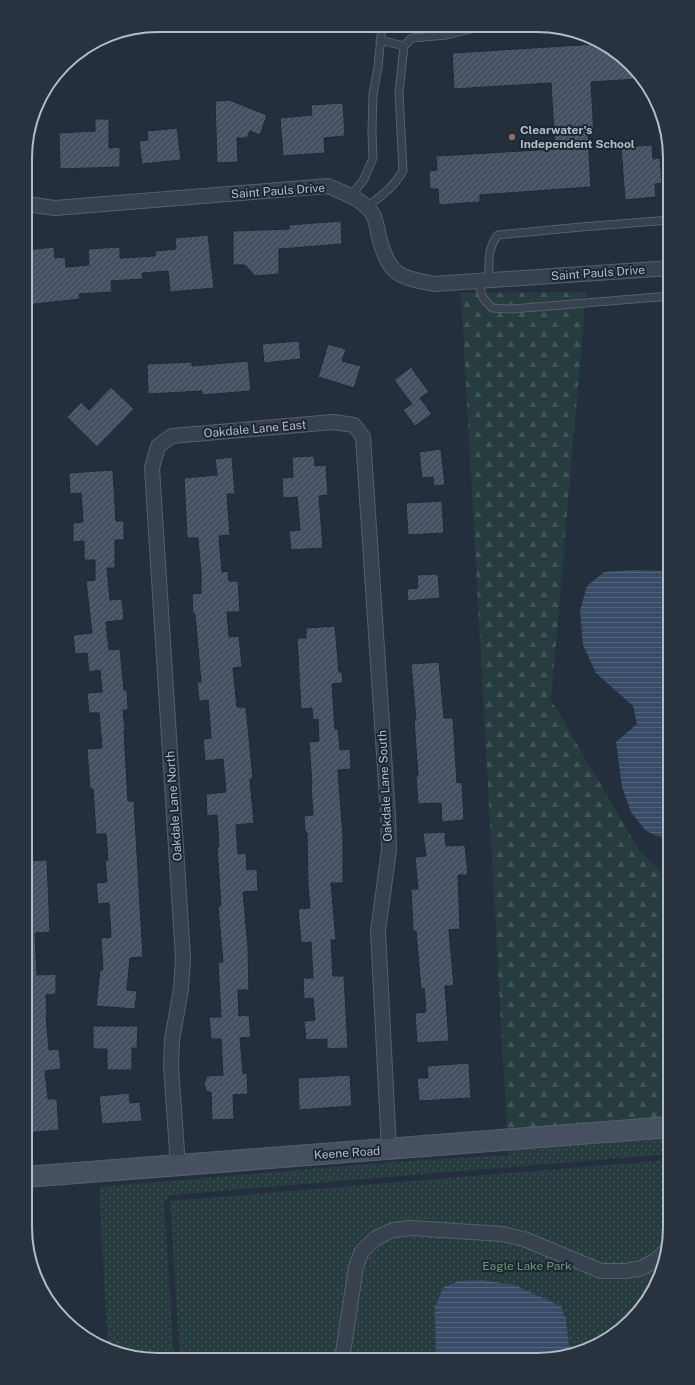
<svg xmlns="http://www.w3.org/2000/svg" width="695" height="1385" font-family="'Public Sans',sans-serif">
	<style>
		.forest { fill: url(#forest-firs) }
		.park { fill: url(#park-dots) }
		.water { fill: url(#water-rules) }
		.building { fill: url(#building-hatch); stroke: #1f2835 }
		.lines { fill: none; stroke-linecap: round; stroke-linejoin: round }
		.service-casing { stroke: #565f6c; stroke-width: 9 }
		.minor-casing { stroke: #565f6c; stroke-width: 16 }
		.secondary-casing { stroke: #565f6c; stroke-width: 22 }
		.service { stroke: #38414e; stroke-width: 7 }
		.minor { stroke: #38414e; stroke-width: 14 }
		.secondary { stroke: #465061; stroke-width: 20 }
		.education-dot { fill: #8d6e63; stroke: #1d2633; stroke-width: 1.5 }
		.labels { text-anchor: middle; stroke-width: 4; stroke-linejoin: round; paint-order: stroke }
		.poi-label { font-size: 12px; font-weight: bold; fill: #b4bcc9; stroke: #1d2633; text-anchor: start }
		.street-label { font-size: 12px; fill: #b4bcc9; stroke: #1d2633 }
		.park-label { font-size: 12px; fill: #6b9a76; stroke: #1d2633 }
		.rim { fill: none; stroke: #b4bcc9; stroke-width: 2 }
	</style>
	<defs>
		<pattern id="forest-firs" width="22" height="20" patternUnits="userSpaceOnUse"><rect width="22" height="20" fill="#263c3f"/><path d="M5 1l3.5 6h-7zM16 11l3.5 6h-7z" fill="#435659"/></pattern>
		<pattern id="park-dots" width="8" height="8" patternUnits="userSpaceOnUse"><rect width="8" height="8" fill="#263c3f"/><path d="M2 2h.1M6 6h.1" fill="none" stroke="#435659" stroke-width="1.8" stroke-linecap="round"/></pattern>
		<pattern id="water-rules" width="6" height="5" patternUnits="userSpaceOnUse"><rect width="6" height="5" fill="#394c67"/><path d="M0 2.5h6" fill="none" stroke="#53647b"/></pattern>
		<pattern id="building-hatch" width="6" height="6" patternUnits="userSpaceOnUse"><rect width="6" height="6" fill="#455162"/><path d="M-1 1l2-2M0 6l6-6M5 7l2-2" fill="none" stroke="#5d6877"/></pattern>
	</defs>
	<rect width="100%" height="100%" fill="#242f3e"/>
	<!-- forest -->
	<path class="forest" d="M586,292L551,700L639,850L670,880V1120L507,1133L461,293Z"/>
	<!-- park -->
	<path class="park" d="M670,1134V1154L170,1195L164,1202L174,1359H141L108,1349L99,1187L394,1162L508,1155V1147Z
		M670,1160V1236L660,1278L642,1308L611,1337L579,1353L537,1360L180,1359L170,1201Z"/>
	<!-- water -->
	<path class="water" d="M631,570L670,571V841L646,831L631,812L622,787L616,742L637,724L633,706L596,673L583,645L580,610L587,586L604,572Z
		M482,1280L514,1285L561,1306L566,1320L570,1355L537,1360H436L435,1307L443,1288L458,1281Z"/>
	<!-- building -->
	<path class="building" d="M596,44L624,58L638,79L591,82L594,136H588L591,187L480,195V202L439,205L438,189H430L429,171L437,170L436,156L555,149L551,83L454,89L452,53Z
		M229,100L267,115L260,135L250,131L247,138H237L238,162L217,163L215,101Z
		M343,103L345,136L324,138L325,153L283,156L280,118L312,115L311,105Z
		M95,119H109V148L120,147V167L60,169L59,133L95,131Z
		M177,128L181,160L142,164L139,141L148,140L147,131Z
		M652,145L653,159L660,158L662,183L655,184L656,197L625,200L621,147Z
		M341,221L342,244L279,249V274L255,276L245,265H233V231L289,229V225Z
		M208,235L214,288L170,292L168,271L142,273L143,279L111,281L112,292L79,294L80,299L26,305V250L54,247L55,258L65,257L66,267L89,265L88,249L120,247V258L155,256V251L176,249L175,238Z
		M299,341L301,359L264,363L262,344Z
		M328,344L346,349L342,361L361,366L354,388L318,377Z
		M248,361L251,391L202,395V391L148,394L147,364L192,362V366Z
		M411,367L429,392L420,398L432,414L415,426L403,410L412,404L394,380Z
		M111,387L134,409L97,447L67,417L81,402L89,410Z
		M441,449L445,485L434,486L433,477L422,478L419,452Z
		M314,456L315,466L326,465L328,495L319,496L323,548L291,550L289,531L300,530L297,497L283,498L282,478L293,477L292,457Z
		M232,457L235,494H227L230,535L219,536L222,572L228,571L229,581H238L240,612H227L229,637L239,636L242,667L233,668L237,707H246L253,779H250L254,823L236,825L238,854L246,853L247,870L257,869L258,891L243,892L248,947L249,990H238L239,1016L249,1015L251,1037L240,1038L243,1074L247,1073L248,1094L233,1095L234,1119L212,1120L211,1092H207L204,1084L207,1076L223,1075L221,1039H211L209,1017H221L218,962H223L218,906H221L217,847H219L217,815L207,816L206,794L226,792L223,759L205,761L203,739L211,738L208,700L199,701L197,682H201L195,614H193L192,594L201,593V573L198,538H187L184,478L217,475L215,459Z
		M113,470L116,521H124V540H115V568H107L110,600L122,599L124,620L106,622L109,650L120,649L124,690H127L128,710H123L125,731H124L128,801H134L143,957L130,958L127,990L137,991L135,1009L96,1006L100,970H103L101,938L111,937L109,903L98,904L96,883L107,882L105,860H108L106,834H96L93,789H90L87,749L102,748L99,713H89L87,693L102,692L100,670L89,672L87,653L75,654L73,635L92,633L86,581L95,580V560H84V541L73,542V523L83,522L81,493L70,494L69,473Z
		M442,501L444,533L408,535L406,503Z
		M438,574L440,598L408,601L407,589L418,588L417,575Z
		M335,626L339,672H342L343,683L332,684L335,729H338L340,750L350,749L351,769L338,770L343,837V883H331L336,940H331L333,976H344L348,1048L327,1049V1039L306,1040L304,1021L315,1020L313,998L304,999L303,978H313L311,942L301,943L298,909L310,908L308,887L307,832H305L304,816L313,815L311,785H312L309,742L319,741L318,719L313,720L312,708L301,709L297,638H306V628Z
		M439,662L444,718H453L457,783L462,782L464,820L442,822L441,803L418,804L416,776H418L414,720H416L411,664Z
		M445,832L446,846L465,845L468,875H458L460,929L449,930L454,986H445L449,1041L417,1043L415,1013L426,1012L424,988L421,989L416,931H413L411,889H418L415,857L426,856L423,833Z
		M47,860L50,932L35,933L37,975L56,974V994L46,995L47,1016H46L49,1050L59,1049L61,1069L45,1071L48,1099H57L59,1130L25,1133V861Z
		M93,1026H138L137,1048H132V1070H107V1049H93Z
		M469,1063L471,1098L419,1101L417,1078H428L427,1066Z
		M350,1075L352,1106L299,1110L298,1078Z
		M129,1093L130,1103L140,1102L142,1121L102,1124L99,1096Z"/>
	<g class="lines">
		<!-- service casing -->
		<g class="service-casing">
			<path id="service" d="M380,40L404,46
				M351,196L364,179L373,158L372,132L373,94L378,67L382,26
				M367,207C381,196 394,187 403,171L399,93L404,46L412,38L447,35L478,27
				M489,280C489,264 487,248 498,235L581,227L670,220
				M478,281L483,298L492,308L512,309L670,296"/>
		</g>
		<!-- minor casing -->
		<g class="minor-casing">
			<path id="minor" d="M26,204L55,208L328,186C344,193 362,199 372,213C377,221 377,229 379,237C389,275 398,277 434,284L670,268
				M178,1166L171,1066L172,1040L181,989L183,958L152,468L158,446L172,436L333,422L354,425L363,437L388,815L389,850L378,931L389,1149
				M342,1359L356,1267L362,1251L376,1238L393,1230L411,1228L502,1234L524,1239L601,1271H625L642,1268L656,1260L666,1251"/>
		</g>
		<!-- secondary casing -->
		<g class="secondary-casing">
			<path id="secondary" d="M25,1177L670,1127"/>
		</g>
		<!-- service -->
		<use href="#service" class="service"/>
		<!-- minor -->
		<use href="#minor" class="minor"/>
		<!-- secondary -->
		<use href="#secondary" class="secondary"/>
	</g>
	<!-- markers -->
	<circle class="education-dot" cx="512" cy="137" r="4"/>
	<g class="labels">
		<!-- poi labels -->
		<g class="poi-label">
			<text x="520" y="134">Clearwater's<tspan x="520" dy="14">Independent School</tspan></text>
		</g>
		<!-- street labels -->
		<g class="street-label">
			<text transform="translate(278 191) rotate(-4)" y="4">Saint Pauls Drive</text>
			<text transform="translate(598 273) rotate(-4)" y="4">Saint Pauls Drive</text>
			<text transform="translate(255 429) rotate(-5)" y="4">Oakdale Lane East</text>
			<text transform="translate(385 786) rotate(-93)" y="4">Oakdale Lane South</text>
			<text transform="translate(174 806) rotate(-94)" y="4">Oakdale Lane North</text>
			<text transform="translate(347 1153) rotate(-4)" y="4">Keene Road</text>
		</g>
		<!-- park labels -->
		<g class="park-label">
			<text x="527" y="1270">Eagle Lake Park</text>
		</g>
	</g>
	<!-- crop -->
	<path d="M0 0H695V1385H0ZM158 32H537A126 126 0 0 1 663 158V1227A126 126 0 0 1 537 1353H158A126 126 0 0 1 32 1227V158A126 126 0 0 1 158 32Z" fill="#29323f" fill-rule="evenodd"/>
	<path class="rim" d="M158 32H537A126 126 0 0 1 663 158V1227A126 126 0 0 1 537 1353H158A126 126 0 0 1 32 1227V158A126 126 0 0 1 158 32Z"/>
</svg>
